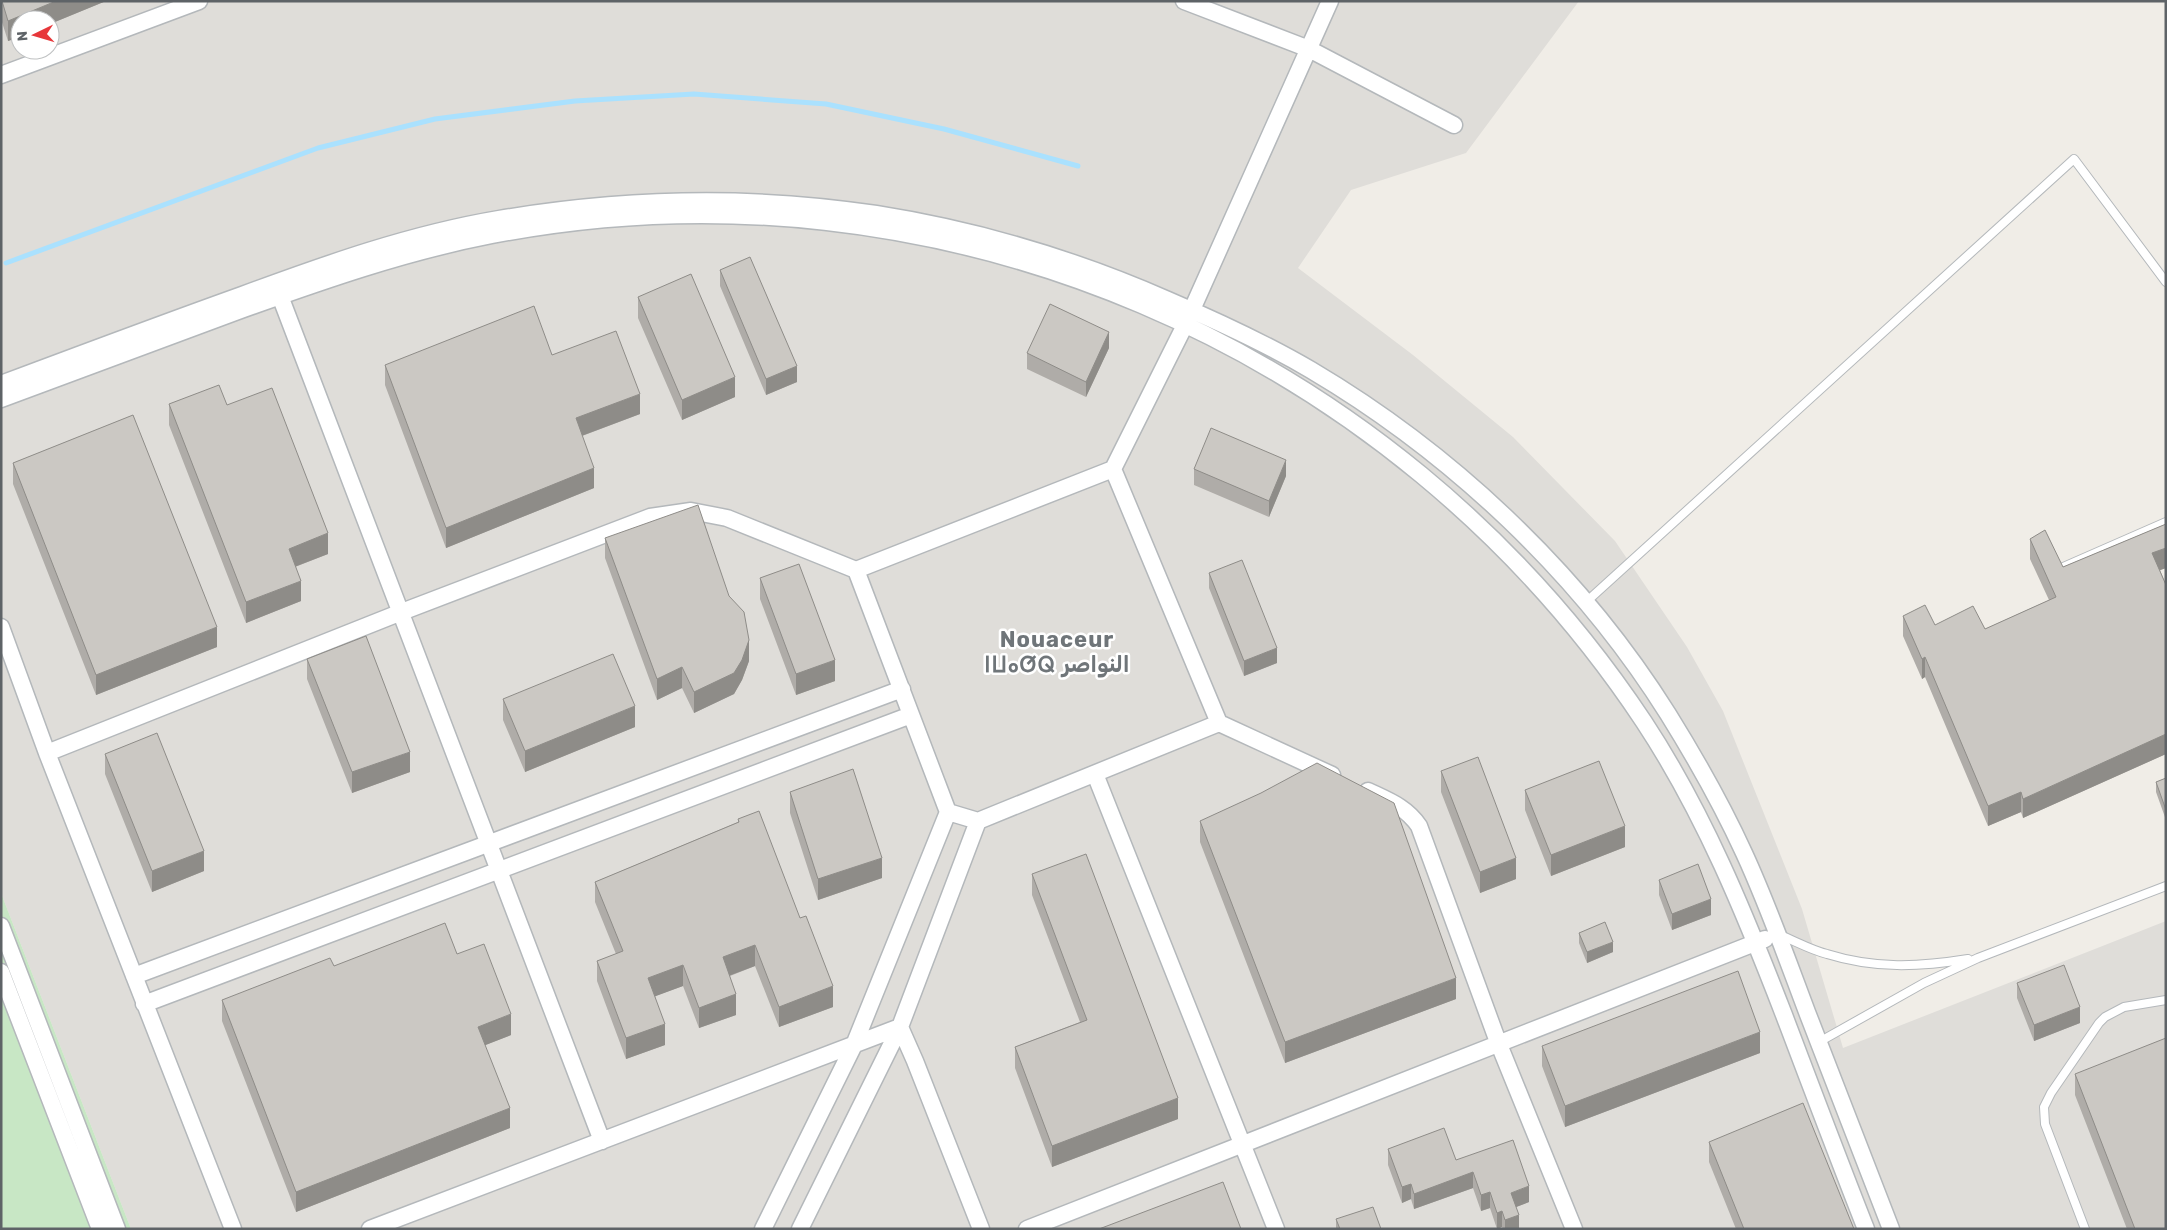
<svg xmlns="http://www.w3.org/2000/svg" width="2167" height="1230" font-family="Rubik,'Noto Sans Arabic','Noto Sans Tifinagh',sans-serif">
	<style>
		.industrial { fill: #dfddd9; fill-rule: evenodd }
		.green { fill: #c8e7c5 }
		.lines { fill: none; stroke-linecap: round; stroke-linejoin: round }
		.stream { stroke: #aae1fe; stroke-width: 5 }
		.service-casing { stroke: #b4b8bb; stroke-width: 10 }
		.minor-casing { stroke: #b4b8bb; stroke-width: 19 }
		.service { stroke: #fff; stroke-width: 8 }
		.minor { stroke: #fff; stroke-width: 16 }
		.wall { fill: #afaca8 }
		.shaded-wall { fill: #8e8c88 }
		.building { fill: #cbc8c3; stroke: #8e8c88 }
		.labels { text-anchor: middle; stroke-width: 5; stroke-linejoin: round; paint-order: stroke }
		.district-label { font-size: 22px; font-weight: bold; letter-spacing: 1px; fill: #6f7579; stroke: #fff }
	</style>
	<rect width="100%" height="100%" fill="#f0ede7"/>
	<!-- industrial -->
	<path class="industrial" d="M1,1H1579L1466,153L1351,190L1298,268L1413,355L1513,437L1615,541L1687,647L1723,711L1802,909L1843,1048L2166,921V1229H131L1,893ZM20,20H50V50H20Z"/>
	<!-- green -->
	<path class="green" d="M1,893L131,1229H1Z"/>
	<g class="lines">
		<!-- stream -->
		<path class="stream" d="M6,263L318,148L435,119L575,101L694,94L826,104L944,129L1078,166"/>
		<!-- service casing -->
		<g class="service-casing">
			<path id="service" d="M2061,568L2166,522
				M1585,603L2074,159L2166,282
				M1780,935C1795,941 1811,950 1827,954C1875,969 1919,967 1968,959
				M1819,1042L1924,983L1978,958L2166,886
				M2085,1229L2045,1124L2044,1107L2051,1093L2099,1023L2105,1017L2124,1007L2166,1000"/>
		</g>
		<!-- minor casing -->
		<g class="minor-casing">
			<path id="minor" d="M1184,1L1309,49L1454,125
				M1,75L199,1
				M277,288C383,573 495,856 602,1141
				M1,384C81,354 161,324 242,295C326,264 410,234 499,219C624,198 751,195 876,214C977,230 1075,259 1168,300C1217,321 1265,343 1311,370C1453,454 1580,574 1668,714C1696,759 1722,805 1744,853C1768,905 1787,959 1807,1012C1835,1084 1863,1157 1891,1229
				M1,399C80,370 159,340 238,311C322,281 404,252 492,235C938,149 1394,345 1644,722C1704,813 1745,914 1784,1015C1811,1086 1838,1158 1866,1229
				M1113,469L1219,723L1332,775
				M1,627L47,753L233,1229
				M47,753L399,613L650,517L691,511L727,518L856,570L1113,469L1186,323L1330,1
				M1095,774L1276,1229
				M1368,791C1389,801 1406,807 1419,826L1498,1042L1574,1229
				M948,812L978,821L1219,723
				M1,926L117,1229
				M1,972L100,1229
				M134,976L902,689
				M144,1004L911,715
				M370,1229L900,1027L915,1061L981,1229
				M763,1229L854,1045L948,812L856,570
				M800,1229L900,1027L978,821
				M1027,1229L1765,939"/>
		</g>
		<!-- service -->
		<use href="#service" class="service"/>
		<!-- minor -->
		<use href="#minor" class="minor"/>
	</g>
	<!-- wall -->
	<path class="wall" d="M1,1H106L50,24L20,20V37L8,41L1,19Z
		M720,270L797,382L766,395L720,286Z
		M638,297L735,397L682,420L638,318Z
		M1109,348L1086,397L1027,369V353Z
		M552,355L640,414L582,436L594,488L446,548L385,385V365Z
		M169,404L227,405L328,554L295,567L301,601L246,623L169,425Z
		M13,463L217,647L96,695L13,484Z
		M1194,469L1286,476L1269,517L1194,485Z
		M2166,524V568L2160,570L2166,585V754L2023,818L2021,812L1988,826L1925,677L1922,679L1903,636V616L1935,625L1985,629L2049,600L2030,559V539L2063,567Z
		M605,538L749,661L742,680L734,694L694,713L682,688L657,700L605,558Z
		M1209,573L1277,663L1244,676L1209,588Z
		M760,578L835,681L796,695L760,599Z
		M307,659L410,772L352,793L307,679Z
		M503,699L635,727L525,772L503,720Z
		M105,754L204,871L152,892L105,774Z
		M1441,771L1516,879L1480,893L1441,792Z
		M2166,778V820L2156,792V782Z
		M1525,790L1625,847L1551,876L1525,810Z
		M790,792L882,878L818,900L790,813Z
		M738,819L833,1007L779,1027L755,966L730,976L736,1015L699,1028L683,986L655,996L665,1045L626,1059L597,981V961L616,954L595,902V882L738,822Z
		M1200,821L1456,999L1285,1063L1200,842Z
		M1032,874L1178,1119L1052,1167L1015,1068V1047L1080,1022L1032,895Z
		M1659,880L1711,915L1672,930L1659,895Z
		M1579,933L1613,952L1587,963L1579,943Z
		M457,954L511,1035L485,1045L510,1128L296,1212L222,1021V1000L334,966Z
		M2017,983L2080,1023L2034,1041L2017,998Z
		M1542,1046L1760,1053L1565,1127L1542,1066Z
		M2075,1074L2166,1229H2127L2075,1095Z
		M1709,1142L1854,1229H1736L1709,1162Z
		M1388,1149L1456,1160L1529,1202L1516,1207L1519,1229H1503L1502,1227L1497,1229L1490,1208L1481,1211L1473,1188L1414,1209L1411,1199L1402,1203L1388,1165Z
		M1336,1219L1381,1229H1336Z"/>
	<!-- shaded-wall -->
	<path class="shaded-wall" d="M56,1H106L50,24V20H20V37L8,41V21Z
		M1109,332V348L1086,397V382Z
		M797,366V382L766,395V379Z
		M735,377V397L682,420V400Z
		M640,394V414L576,438V418Z
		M1286,460V476L1269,517V501Z
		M594,468V488L446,548V528Z
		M328,533V554L289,569V549Z
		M2166,548V568L2152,573V553Z
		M301,581V601L246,623V602Z
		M217,627V647L96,695V675Z
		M749,640V661L742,680L734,694L694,713V692Z
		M1277,648V663L1244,676V661Z
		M1925,657V677L1922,679V659Z
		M835,660V681L796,695V674Z
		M682,667V688L657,700V679Z
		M635,706V727L525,772V751Z
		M2166,734V754L2023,818V799Z
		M410,752V772L352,793V772Z
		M2021,792V812L1988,826V806Z
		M1625,826V847L1551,876V855Z
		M204,851V871L152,892V871Z
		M882,858V878L818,900V879Z
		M1516,858V879L1480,893V872Z
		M1711,899V915L1672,930V914Z
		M1613,942V952L1587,963V952Z
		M755,945V966L723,978V957Z
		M683,965V986L648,999V978Z
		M1456,978V999L1285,1063V1042Z
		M833,986V1007L779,1027V1007Z
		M736,994V1015L699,1028V1008Z
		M2080,1007V1023L2034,1041V1025Z
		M511,1014V1035L478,1048V1027Z
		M665,1024V1045L626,1059V1038Z
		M1760,1032V1053L1565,1127V1106Z
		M1178,1098V1119L1052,1167V1146Z
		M510,1108V1128L296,1212V1192Z
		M1473,1172V1188L1414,1209V1194Z
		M1411,1184V1199L1402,1203V1187Z
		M1529,1186V1202L1511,1209V1193Z
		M1490,1192V1208L1481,1211V1195Z
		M1502,1211V1227L1497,1229V1213Z
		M1519,1215V1229H1505V1220Z"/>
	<!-- building -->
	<path class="building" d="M2,1H56L8,21Z
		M750,257L797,366L766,379L720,270Z
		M691,274L735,377L682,400L638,297Z
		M1050,304L1109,332L1086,382L1027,353Z
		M534,306L552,355L616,331L640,394L576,418L594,468L446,528L385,365Z
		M219,385L227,405L272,388L328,533L289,549L301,581L246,602L169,404Z
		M133,415L217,627L96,675L13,463Z
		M1211,428L1286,460L1269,501L1194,469Z
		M698,505L729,596L744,612L749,640L742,660L734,673L694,692L682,667L657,679L605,538Z
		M2166,524V548L2152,553L2166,585V734L2023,799L2021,792L1988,806L1925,657L1922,659L1903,616L1925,605L1935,625L1973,606L1985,629L2056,597L2030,539L2045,530L2063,567Z
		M1242,560L1277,648L1244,661L1209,573Z
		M799,564L835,660L796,674L760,578Z
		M366,636L410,752L352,772L307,659Z
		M613,654L635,706L525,751L503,699Z
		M157,733L204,851L152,871L105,754Z
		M1478,757L1516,858L1480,872L1441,771Z
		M1599,761L1625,826L1551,855L1525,790Z
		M1317,763L1394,803L1456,978L1285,1042L1200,821L1261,793Z
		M853,769L882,858L818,879L790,792Z
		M2166,778V810L2156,782Z
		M759,811L800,918L806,916L833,986L779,1007L755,945L723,957L736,994L699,1008L683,965L648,978L665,1024L626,1038L597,961L623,951L595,882L739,822L738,819Z
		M1086,854L1178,1098L1052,1146L1015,1047L1087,1020L1032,874Z
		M1698,864L1711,899L1672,914L1659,880Z
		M1605,922L1613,942L1587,952L1579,933Z
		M445,923L457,954L484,944L511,1014L478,1027L510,1108L296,1192L222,1000L330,958L334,966Z
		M2064,965L2080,1007L2034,1025L2017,983Z
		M1738,971L1760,1032L1565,1106L1542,1046Z
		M2166,1038V1229H2135L2075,1074Z
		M1803,1103L1854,1229H1744L1709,1142Z
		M1444,1128L1456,1160L1513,1140L1529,1186L1511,1193L1519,1215L1505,1220L1502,1211L1497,1213L1490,1192L1481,1195L1473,1172L1414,1194L1411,1184L1402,1187L1388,1149Z
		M1223,1182L1241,1229H1099Z
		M1373,1207L1381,1229H1340L1336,1219Z"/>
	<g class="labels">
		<!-- district labels -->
		<g class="district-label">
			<text x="1057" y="647">Nouaceur<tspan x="1057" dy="25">ⵏⵡⴰⵚⵕ النواصر</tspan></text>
		</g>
	</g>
	<!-- border -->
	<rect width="2167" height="1230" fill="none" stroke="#5e6367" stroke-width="5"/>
	<!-- north arrow -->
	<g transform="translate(35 35) rotate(265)"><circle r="24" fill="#ffffff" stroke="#bfc1c2"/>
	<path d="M0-4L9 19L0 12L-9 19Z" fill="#e7373a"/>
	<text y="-8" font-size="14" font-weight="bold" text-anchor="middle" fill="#5e6367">N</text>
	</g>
</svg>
